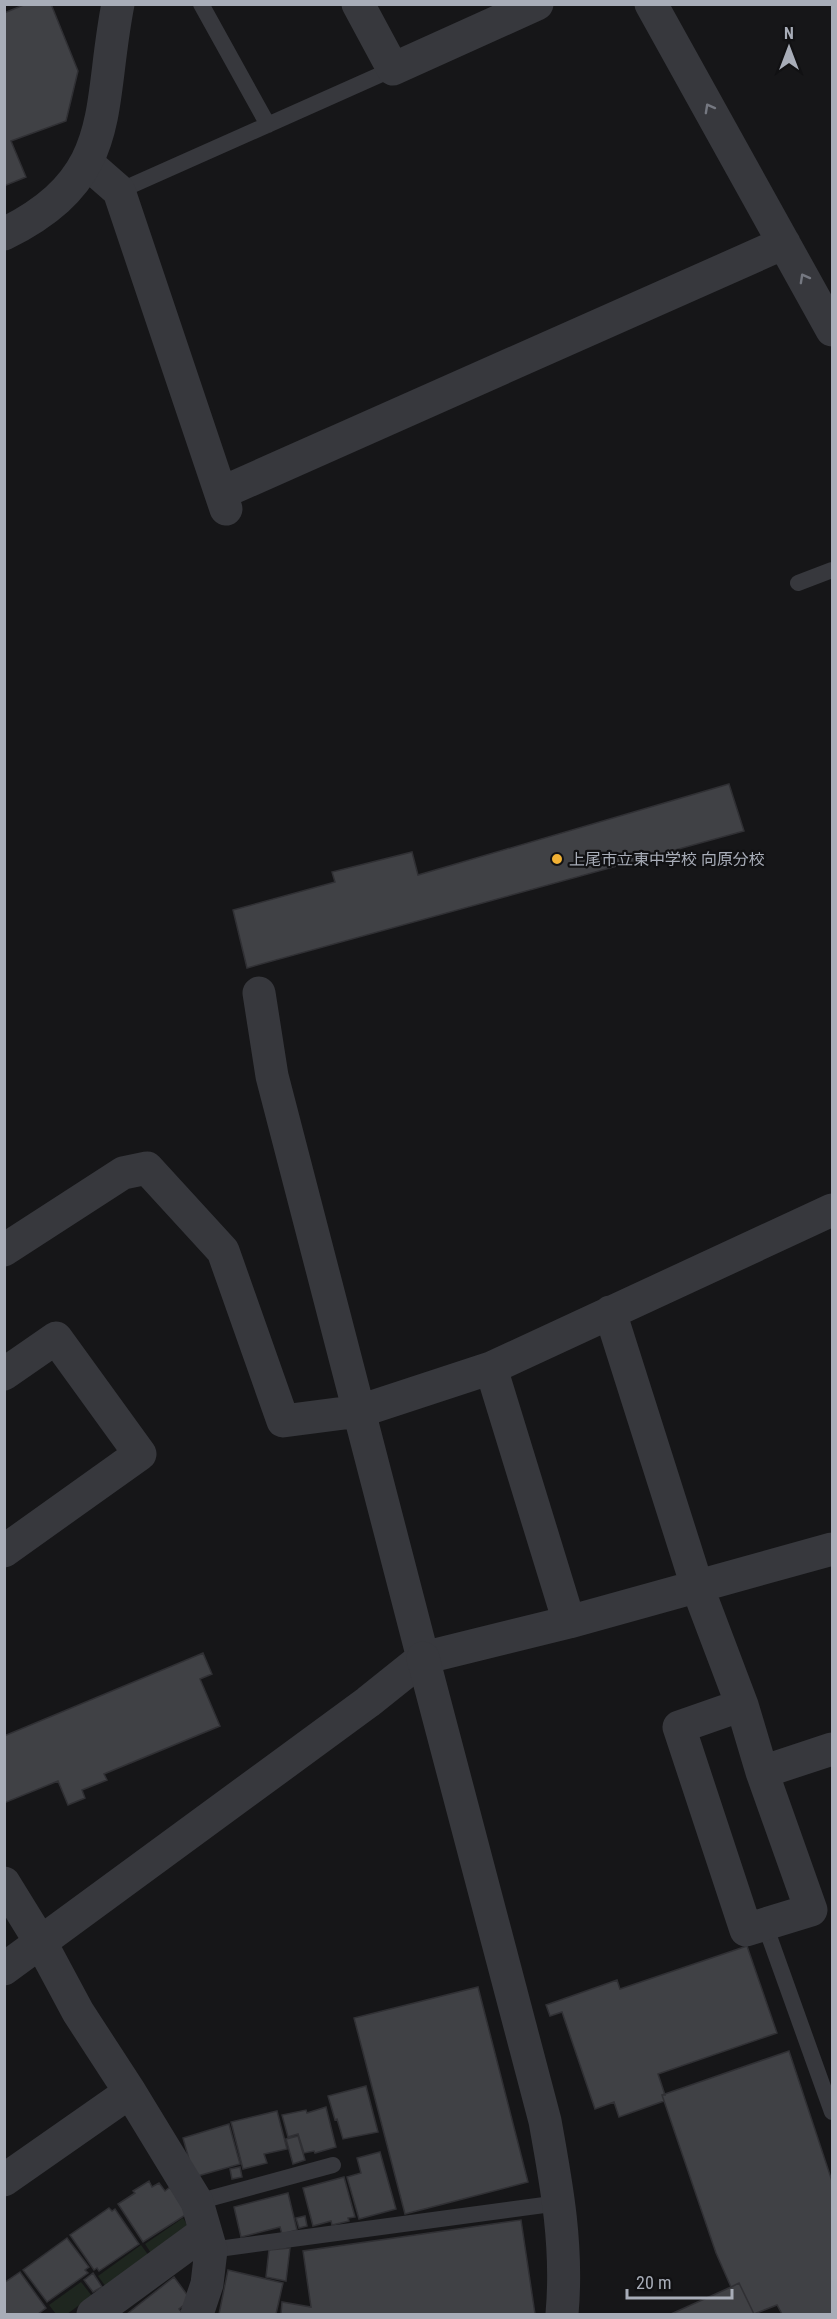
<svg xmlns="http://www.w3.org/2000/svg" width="837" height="2319" font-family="'Roboto Condensed','Noto Sans JP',sans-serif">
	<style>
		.green { fill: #1e261f }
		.building { fill: #404145; stroke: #303034; stroke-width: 1.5 }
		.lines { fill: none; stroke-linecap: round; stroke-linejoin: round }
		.service { stroke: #37383d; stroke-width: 16 }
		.minor { stroke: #37383d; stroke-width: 33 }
		.tertiary { stroke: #37383d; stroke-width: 33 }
		.oneway { stroke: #757881 }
		.poi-dot { fill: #f2b134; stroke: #111113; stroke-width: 2 }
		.labels { text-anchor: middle; stroke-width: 4.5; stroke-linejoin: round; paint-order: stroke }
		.poi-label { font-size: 16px; fill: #a8adb8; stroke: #111113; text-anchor: start }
	</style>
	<rect width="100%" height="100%" fill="#161618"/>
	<!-- green -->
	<path class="green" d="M183,2218L189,2228L151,2253L145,2244Z
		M141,2245L149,2256L106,2287L98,2276Z
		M81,2282L92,2296L67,2314H56L49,2305Z"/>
	<!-- building -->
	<path class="building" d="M26,4H51L78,71L66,121L11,141L26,177L4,186V13Z
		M729,784L744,831L247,968L233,910L335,882L332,872L412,852L418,875Z
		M203,1653L212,1674L200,1679L220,1726L104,1774L107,1780L82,1790L85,1798L68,1805L58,1781L4,1803V1736Z
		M747,1946L777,2033L658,2074L665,2095H662L664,2101L619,2117L614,2102L595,2109L562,2012L550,2016L546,2005L617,1980L620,1989Z
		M478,1987L528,2182L405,2214L354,2018Z
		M789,2051L832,2181V2314H782L777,2305L754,2314L739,2283L731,2287L716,2253L662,2095Z
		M366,2086L378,2132L343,2139L337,2119L335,2120L328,2096Z
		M326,2107L336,2147L315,2153L314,2151L304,2153L298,2134L288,2137L282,2115L306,2110L307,2113Z
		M277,2111L287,2149L264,2154L267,2163L243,2169L231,2122Z
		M229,2124L240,2164L194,2177L183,2138Z
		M298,2136L305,2160L293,2164L286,2139Z
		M380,2152L396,2209L359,2219L347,2177L361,2173L357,2158Z
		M240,2167L242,2177L232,2179L230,2169Z
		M344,2177L355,2217L348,2218L349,2221L332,2225L331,2221L313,2226L303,2188Z
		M149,2181L152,2187L159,2183L165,2191L170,2187L187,2214L143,2242L118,2204L135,2193L133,2191Z
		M288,2193L297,2230L282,2234L280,2227L241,2237L234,2207Z
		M109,2208L112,2211L115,2209L139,2244L99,2271L97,2268L94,2270L70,2235Z
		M305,2216L307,2226L299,2228L296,2218Z
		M521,2220L535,2314H281L282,2302L311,2307L303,2251Z
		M67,2238L89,2267L85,2270L88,2273L47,2302L23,2270Z
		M290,2248L286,2281L266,2277L269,2250Z
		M228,2270L283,2283L276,2314H219Z
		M20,2272L46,2308L38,2314H4V2283Z
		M93,2273L102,2287L93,2292L84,2280Z
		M174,2277L191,2300L179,2309L183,2314H127Z
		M739,2283L754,2314H671L731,2287Z"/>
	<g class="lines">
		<!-- service -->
		<path class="service" d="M201,4L268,125
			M119,191L393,69
			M798,583L832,570
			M765,1925L832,2112
			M197,2202L333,2165
			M211,2250L559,2203"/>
		<!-- minor -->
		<path class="minor" d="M358,4L393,69L537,4
			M651,4L832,330
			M87,163L119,191L226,509
			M221,493L784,243
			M259,993L272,1076L423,1658
			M4,1250L123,1173L147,1168L223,1251L283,1421L360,1411L491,1368L832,1210
			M610,1312L697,1586L742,1705L762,1772L811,1910L746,1930L679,1727L742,1705
			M491,1368L569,1622
			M4,1374L56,1338L140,1454L4,1551
			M762,1772L832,1749
			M4,1883L41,1943L78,2012L130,2092L197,2202L211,2250L207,2284L197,2314
			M4,1969L368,1702L423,1658L569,1622L832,1549
			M4,2180L130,2092
			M93,2314L205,2232"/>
		<!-- tertiary -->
		<path class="tertiary" d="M4,234C119,177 97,110 118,4
			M423,1658L545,2121C557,2187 568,2247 562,2314"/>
	</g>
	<!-- one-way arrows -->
	<defs><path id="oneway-chevron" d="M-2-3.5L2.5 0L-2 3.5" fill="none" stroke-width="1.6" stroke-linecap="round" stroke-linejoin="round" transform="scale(1.5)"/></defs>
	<g class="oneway">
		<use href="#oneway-chevron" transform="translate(709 108) rotate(-119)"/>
		<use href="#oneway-chevron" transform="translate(804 278) rotate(-119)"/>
	</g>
	<!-- markers -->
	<circle class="poi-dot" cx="557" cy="859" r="6"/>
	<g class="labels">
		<!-- poi labels -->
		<g class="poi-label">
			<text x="569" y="865">上尾市立東中学校 向原分校</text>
		</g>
	</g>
	<!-- border -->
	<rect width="837" height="2319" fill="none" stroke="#a8adb8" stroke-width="12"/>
	<!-- north arrow -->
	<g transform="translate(789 48)" stroke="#111113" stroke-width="4.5" paint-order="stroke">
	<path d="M0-4.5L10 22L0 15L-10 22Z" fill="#a8adb8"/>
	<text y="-9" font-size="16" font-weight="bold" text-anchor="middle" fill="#a8adb8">N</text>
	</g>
	<!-- scale -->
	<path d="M627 2289v9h105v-9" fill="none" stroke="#a8adb8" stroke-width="3"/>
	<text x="636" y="2289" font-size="18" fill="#a8adb8" stroke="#111113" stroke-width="4.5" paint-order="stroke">20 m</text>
</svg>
